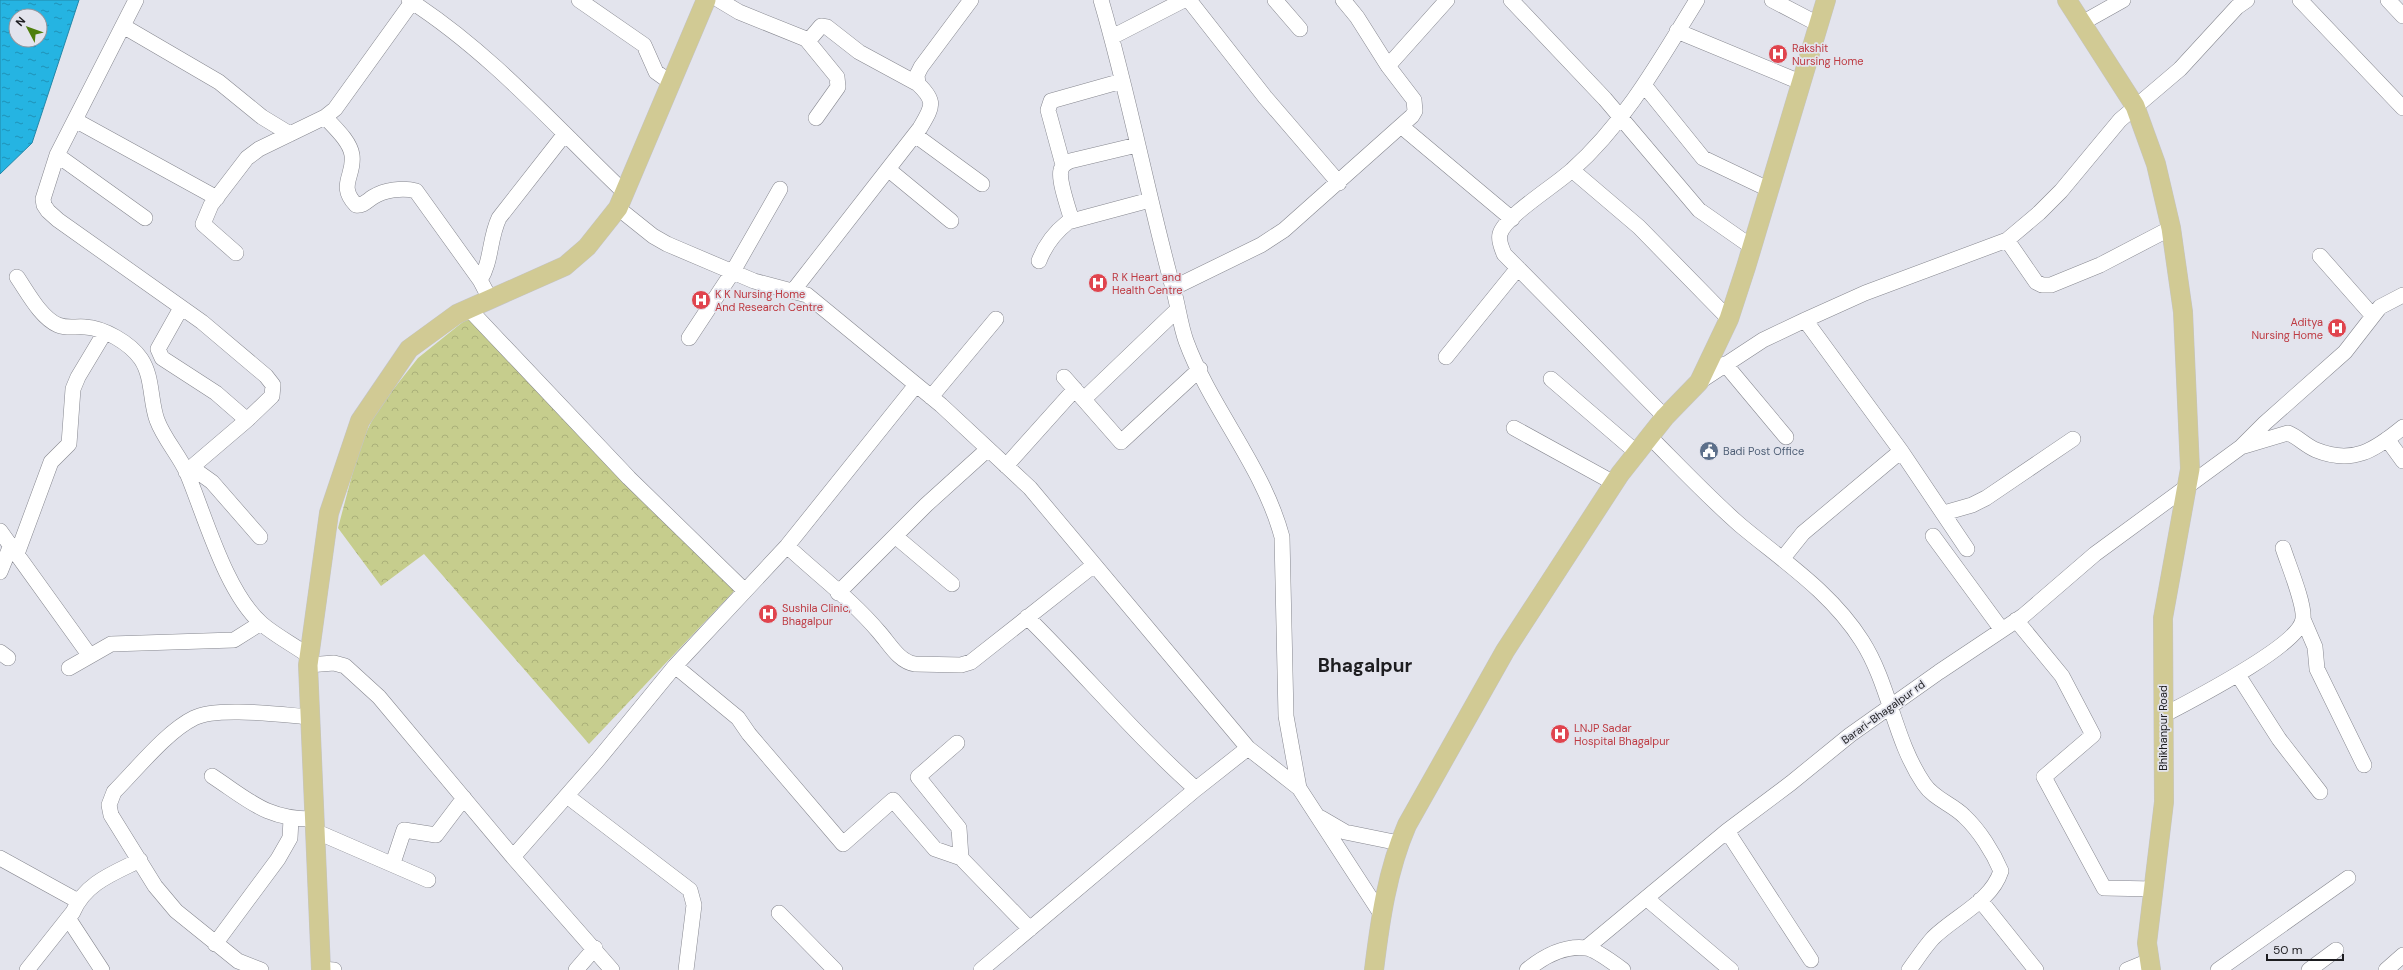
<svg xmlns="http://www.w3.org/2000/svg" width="2403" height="970" font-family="'DM Sans',sans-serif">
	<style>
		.park { fill: url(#park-crowns) }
		.water { fill: url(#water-ripples); stroke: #2387a8; fill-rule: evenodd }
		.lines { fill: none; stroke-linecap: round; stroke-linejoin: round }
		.minor-casing { stroke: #86878f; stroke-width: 16 }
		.major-casing { stroke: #c4c4c5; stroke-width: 20 }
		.minor { stroke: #fff; stroke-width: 15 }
		.major { stroke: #d1ca94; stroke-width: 19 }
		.labels { text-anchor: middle; stroke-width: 3.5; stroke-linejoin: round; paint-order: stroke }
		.health-label { font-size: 11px; fill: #be3a42; stroke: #e3e4ed; text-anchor: start }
		.service-label { font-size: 11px; fill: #4e5e75; stroke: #e3e4ed; text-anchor: start }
		.street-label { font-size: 11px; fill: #1d1d20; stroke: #e3e4ed }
		.town-label { font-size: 19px; font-weight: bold; fill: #1d1d20; stroke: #e3e4ed }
	</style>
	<defs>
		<pattern id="park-crowns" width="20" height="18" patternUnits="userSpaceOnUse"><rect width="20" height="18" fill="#c6cd8d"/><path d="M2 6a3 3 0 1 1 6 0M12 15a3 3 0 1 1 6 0" fill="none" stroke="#aab079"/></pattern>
		<pattern id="water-ripples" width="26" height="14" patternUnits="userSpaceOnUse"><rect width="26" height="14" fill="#25b4e2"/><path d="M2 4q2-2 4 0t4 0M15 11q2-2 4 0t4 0" fill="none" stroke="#1f92b7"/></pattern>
	</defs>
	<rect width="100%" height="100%" fill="#e3e4ed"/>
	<!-- park -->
	<path class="park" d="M469,317L734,591L589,744L424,554L381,586L338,528L360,445L377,410L418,358Z"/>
	<!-- water -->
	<path class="water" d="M0,0H79L32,143L0,174ZM16,16H40V40H16Z"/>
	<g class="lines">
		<!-- minor casing -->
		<g class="minor-casing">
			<path id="minor" d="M136,0L57,155L43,199L44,205L48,211L58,220L202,322L266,376L273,385L272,396L247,420L186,472
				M409,0C490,52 555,126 624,192
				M579,0L644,45L656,72L670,82
				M719,0L739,12L806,39H810L821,26L827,27L859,52L918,84
				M1101,0C1129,95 1147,193 1173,288C1178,305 1180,324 1186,341C1211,409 1263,466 1282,537L1286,716L1299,788L1381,914
				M1189,0L1265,97L1339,183
				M1275,0L1300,29
				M1511,0L1605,99L1699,210L1752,247
				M1772,0L1818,24
				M2300,0L2403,108
				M2388,0L2403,16
				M2082,23L2123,0
				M123,26L219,82L262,117L290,134
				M1677,31L1800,82
				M1112,37L1184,0
				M806,39L837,77L838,87L816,118
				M1388,66L1447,0
				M1644,85L1703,158L1768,189
				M325,117C334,127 350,141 352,155C355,176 337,185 356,205C363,206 367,201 373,197C384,190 403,187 416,191L480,280L490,299
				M75,120L217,198
				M1401,126L1512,219
				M915,135L982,184
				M57,155L145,218
				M1063,165L1048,110L1051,101L1122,81
				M889,170L951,221
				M1572,170L1639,227L1729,319
				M618,208L653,236L667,244L754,281L807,295L941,405L1030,488L1248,748L1299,788
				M1072,221C1069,210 1058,180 1061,170C1062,165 1066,163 1070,161L1137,145
				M2007,240L2036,282L2042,285H2051L2100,265L2171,228
				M236,253L203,224L211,205L247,158L259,149L325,117L335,109L412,2
				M2320,256L2372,315
				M1039,261C1045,245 1054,233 1068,222L1150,200
				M17,277C28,293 41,318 58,325C68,329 76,326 85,327C104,328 130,343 141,359C153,377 150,401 157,420C164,439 179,455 187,473C205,516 226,593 262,624C276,636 294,645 309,656
				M480,280C492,261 489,239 499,218L564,135
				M1173,288L1261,245L1284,230L1412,116L1415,111L1414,100L1388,66L1357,17L1343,0
				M793,291L920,128C932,107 937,102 918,84L917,75L921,67L971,0
				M181,308L158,349L162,358L216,393L247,420
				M469,309L629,478L744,590
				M1805,320L1901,451L1967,549
				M689,338L732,273L780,189
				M1446,357L1518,268
				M1725,364L1786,437
				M1064,377L1121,442L1200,369
				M1551,379L1636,452
				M1699,382L1763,340L1805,320L1865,293L2007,240L2039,213L2061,191L2120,120L2180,69L2237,7L2247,0
				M931,397L996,319
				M1084,399L1178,309
				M1665,417L1504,254C1502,248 1498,241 1500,234C1505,216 1556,185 1572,170C1625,123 1660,60 1697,0
				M1514,428L1614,483
				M1649,436C1679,466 1708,497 1740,525C1783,561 1831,592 1862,641C1890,685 1894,740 1924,784C1934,799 1952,804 1964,816C1979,830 1993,852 2001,871C1991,902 1955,916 1933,938C1924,948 1917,959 1909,970
				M2387,439L2403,461
				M2244,446L2288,433C2298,437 2306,446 2316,450C2353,465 2375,450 2403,427
				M1006,466L1075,389
				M191,467L212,482L260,537
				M1944,513L1972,505L1986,498L2073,439
				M0,531L90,656
				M895,536L952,584
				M1933,536L2002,630
				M787,546C817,574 852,600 879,632C889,643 899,662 915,664L961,665L971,662L1094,565
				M17,554L51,462L69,444L73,389L78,377L105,332
				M1783,558L1803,533L1901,451
				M0,572L11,545
				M838,593L926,505L988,449
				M1027,617C1084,673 1136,736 1196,789
				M2303,619L2315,647L2317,669L2364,765
				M2016,620L2062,676L2093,735L2044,777L2104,888L2154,889
				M0,652L8,658
				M308,665L334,663L345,666L379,697L513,857L612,970
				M675,666L738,718L749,734L843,844L893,800L935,849L961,858L1030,929
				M69,668L111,644L234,640L261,623
				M2238,675L2279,739L2320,792
				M2162,716C2188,702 2299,646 2303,619C2305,604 2288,564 2283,548
				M957,743L918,777L959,828L961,858
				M212,776C250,801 267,820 315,819
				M567,796L690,890L694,905L686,970
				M1321,818L1345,832L1399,843
				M315,831L428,880
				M1727,831L1811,960
				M513,857L597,761L675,666L787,546L916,385
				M0,858L78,901
				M393,863L404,830L436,835L464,798
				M1646,898L1731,970
				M1980,900L2036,970
				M779,913L835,970
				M68,918L102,970
				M215,944L278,859L290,838L291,819
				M1586,948L1727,831L1791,783L1850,735L1939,672L2023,616L2095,554L2241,447L2265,423L2345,352L2380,307L2403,295
				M321,969L334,970
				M27,970L73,912C85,883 114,873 140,860
				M261,970L238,961L176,911L155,886L111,815L109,805L114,792C136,770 167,731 194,718C216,706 283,715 310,717
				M576,970L595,948
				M981,970L1196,789L1248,748
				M1527,970C1543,957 1563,945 1586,948C1595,949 1615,964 1623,970
				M2127,970L2149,961
				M2218,970L2348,878
				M2309,970L2336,950
				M2386,970L2403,955"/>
		</g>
		<!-- major casing -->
		<g class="major-casing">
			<path id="major" d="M2067,0L2135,106L2156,164L2171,228L2183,312L2190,469L2163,618L2164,802L2147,943L2151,970
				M321,970L308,665L329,513L360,421L409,349L457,314L565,266L587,247L618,208L706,0
				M1374,970C1380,921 1387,871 1407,825L1505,651L1620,474L1665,417L1699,382L1729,319L1746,267L1826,0"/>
		</g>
		<!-- minor -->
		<use href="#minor" class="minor"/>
		<!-- major -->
		<use href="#major" class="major"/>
	</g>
	<!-- icons -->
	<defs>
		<g id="hospital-disc" transform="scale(1)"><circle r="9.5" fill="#e0444e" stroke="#e3e4ed"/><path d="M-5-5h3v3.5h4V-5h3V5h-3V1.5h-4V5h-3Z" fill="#fff"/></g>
		<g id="civic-disc" transform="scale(1)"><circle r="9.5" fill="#5c6f8a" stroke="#e3e4ed"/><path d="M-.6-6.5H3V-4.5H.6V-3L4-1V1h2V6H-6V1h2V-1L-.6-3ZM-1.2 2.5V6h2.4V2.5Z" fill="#fff"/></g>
	</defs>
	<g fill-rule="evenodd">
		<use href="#hospital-disc" x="1778" y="54"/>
		<use href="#hospital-disc" x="1098" y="283"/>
		<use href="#hospital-disc" x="701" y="300"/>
		<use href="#hospital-disc" x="2337" y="328"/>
		<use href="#civic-disc" x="1709" y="451"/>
		<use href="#hospital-disc" x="768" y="614"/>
		<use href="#hospital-disc" x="1560" y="734"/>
	</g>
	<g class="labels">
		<!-- health labels -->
		<g class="health-label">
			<text x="1792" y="52">Rakshit<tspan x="1792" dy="13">Nursing Home</tspan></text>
			<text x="1112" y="281">R K Heart and<tspan x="1112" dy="13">Health Centre</tspan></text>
			<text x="715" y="298">K K Nursing Home<tspan x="715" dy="13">And Research Centre</tspan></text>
			<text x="2323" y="326" text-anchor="end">Aditya<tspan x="2323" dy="13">Nursing Home</tspan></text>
			<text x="782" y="612">Sushila Clinic,<tspan x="782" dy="13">Bhagalpur</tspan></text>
			<text x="1574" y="732">LNJP Sadar<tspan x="1574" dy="13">Hospital Bhagalpur</tspan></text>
		</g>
		<!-- service labels -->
		<g class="service-label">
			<text x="1723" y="455">Badi Post Office</text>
		</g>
		<!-- street labels -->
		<g class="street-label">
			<text transform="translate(1883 712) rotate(-36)" y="4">Barari-Bhagalpur rd</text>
			<text transform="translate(2163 728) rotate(-90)" y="4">Bhikhanpur Road</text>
		</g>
		<!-- town labels -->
		<g class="town-label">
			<text x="1365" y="672">Bhagalpur</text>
		</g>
	</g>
	<!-- north arrow -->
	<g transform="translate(28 28) rotate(311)"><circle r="19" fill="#e3e4ed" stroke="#94949b"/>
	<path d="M0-3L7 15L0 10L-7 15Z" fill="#4e7e0c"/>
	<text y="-6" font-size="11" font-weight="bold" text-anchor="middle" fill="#1d1d20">N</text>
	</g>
	<!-- scale -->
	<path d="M2267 954v6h76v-6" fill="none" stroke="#1d1d20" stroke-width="2"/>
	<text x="2273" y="954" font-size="12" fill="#1d1d20" stroke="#e3e4ed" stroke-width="3" paint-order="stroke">50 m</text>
</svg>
